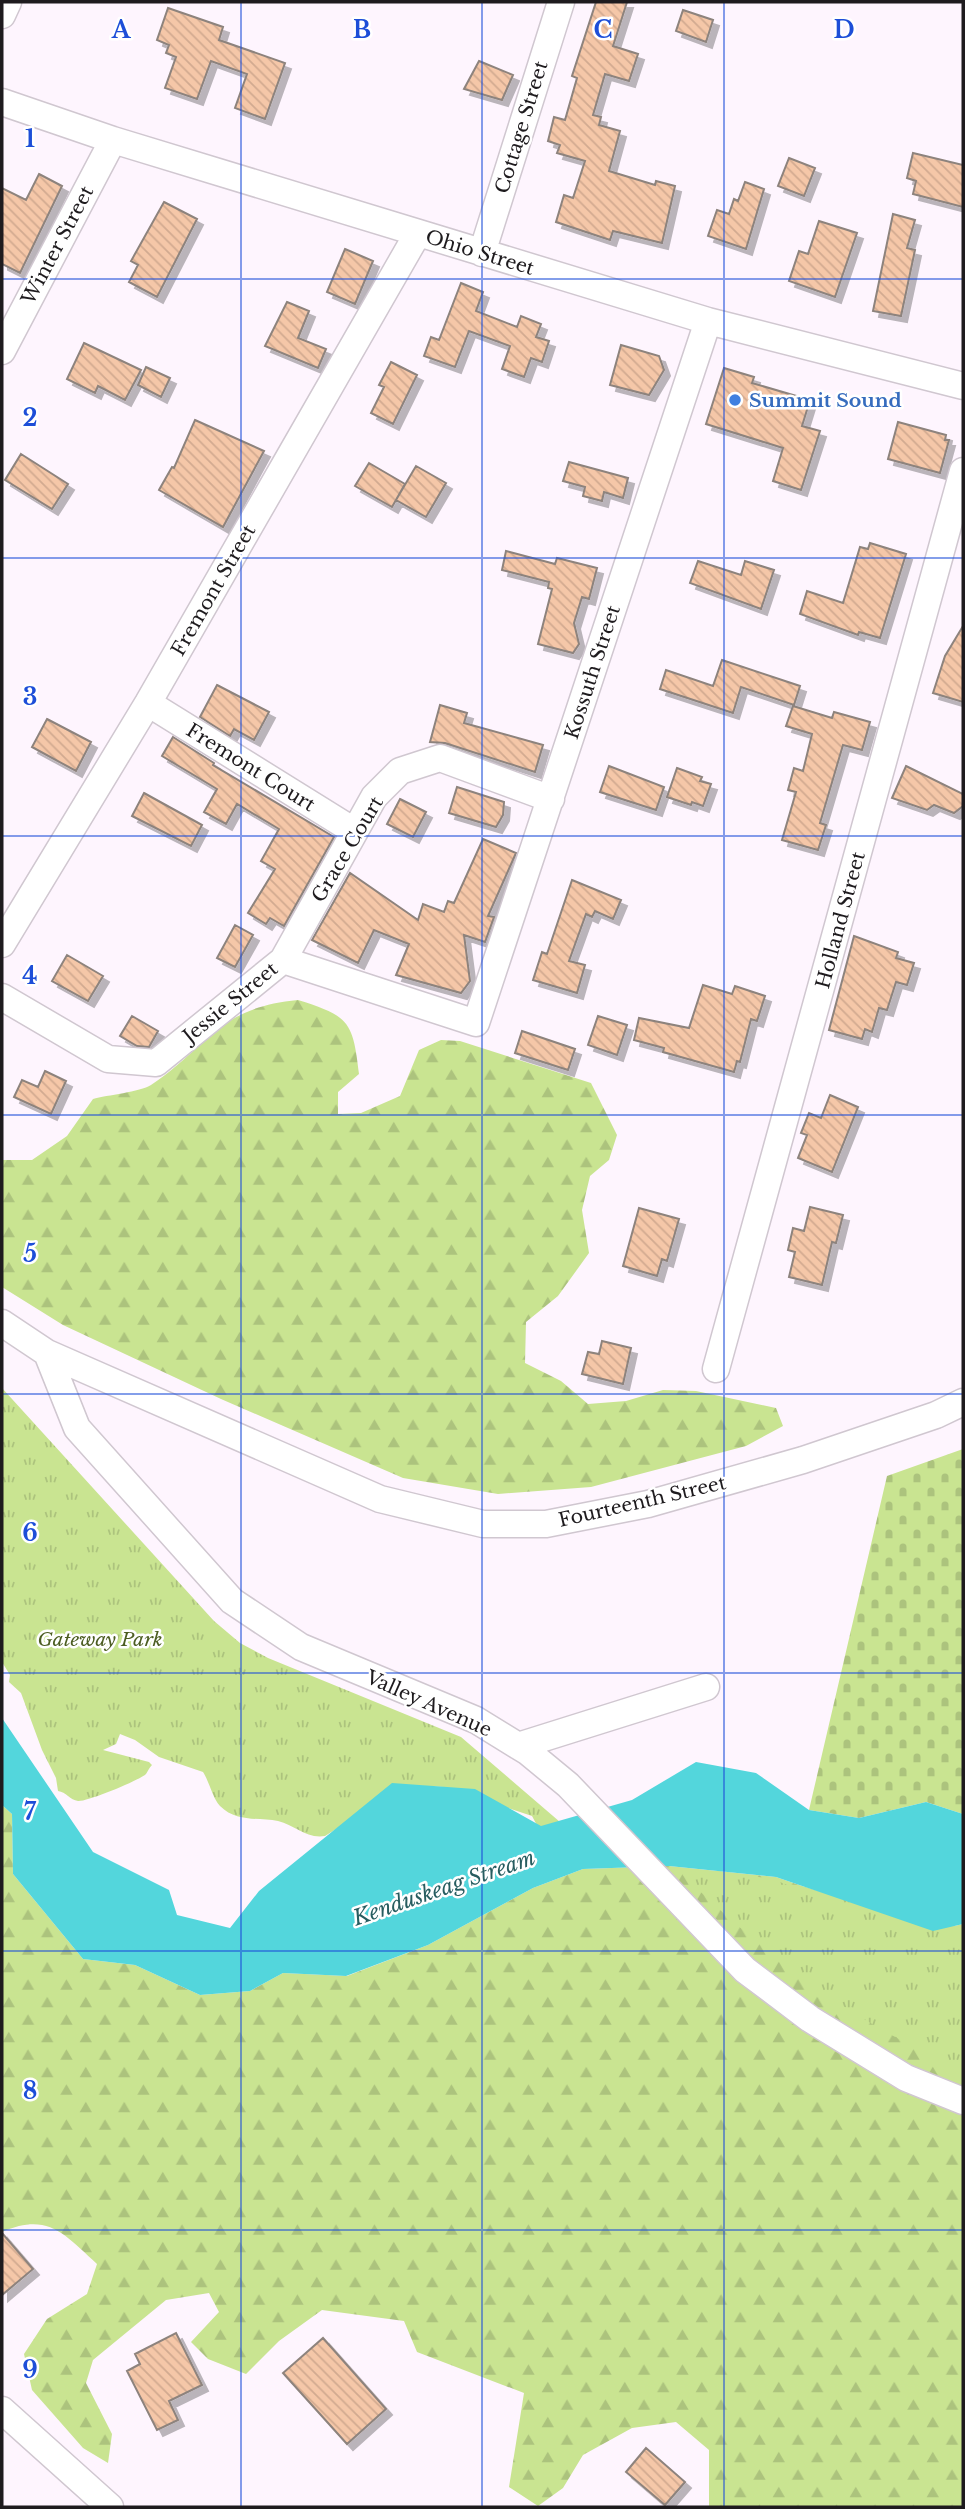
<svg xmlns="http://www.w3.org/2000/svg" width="965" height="2509" font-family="'Libre Baskerville',serif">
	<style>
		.forest { fill: url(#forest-firs) }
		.cemetery { fill: url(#cemetery-stones) }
		.park { fill: url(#park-tufts) }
		.water { fill: #53d6dc }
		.building { fill: url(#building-back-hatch); stroke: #8d837d; stroke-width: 2; filter: url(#shadow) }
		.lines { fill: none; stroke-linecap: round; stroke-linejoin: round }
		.minor-casing { stroke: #d0c7d0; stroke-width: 29 }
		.minor { stroke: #fff; stroke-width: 26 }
		.grid { fill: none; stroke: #1d4ed8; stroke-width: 2; stroke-opacity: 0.55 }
		.shop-dot { fill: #3f7fe0; stroke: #fff; stroke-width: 2.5 }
		.labels { text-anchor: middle; stroke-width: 5; stroke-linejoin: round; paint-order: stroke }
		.street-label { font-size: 19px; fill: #1e1b1e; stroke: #fff }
		.shop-label { font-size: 19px; font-weight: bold; fill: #366cbe; stroke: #fff; text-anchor: start }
		.park-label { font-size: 19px; font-style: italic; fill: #4c5d22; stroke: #fff }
		.water-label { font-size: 21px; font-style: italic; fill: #275d60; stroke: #fff }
		.grid-label { font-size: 23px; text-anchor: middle; font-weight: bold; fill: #1d4ed8; stroke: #fff; stroke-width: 5; stroke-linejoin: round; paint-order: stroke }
	</style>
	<defs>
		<pattern id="forest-firs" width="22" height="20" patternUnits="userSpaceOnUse" patternTransform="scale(1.75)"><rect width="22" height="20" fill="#c9e491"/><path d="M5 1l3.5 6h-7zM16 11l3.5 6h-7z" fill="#acc37d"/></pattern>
		<pattern id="cemetery-stones" width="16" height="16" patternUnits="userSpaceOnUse" patternTransform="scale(1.75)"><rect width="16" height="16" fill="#c9e491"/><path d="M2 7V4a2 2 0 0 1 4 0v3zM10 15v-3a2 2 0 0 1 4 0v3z" fill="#acc37d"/></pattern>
		<pattern id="park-tufts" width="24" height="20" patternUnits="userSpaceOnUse" patternTransform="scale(1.75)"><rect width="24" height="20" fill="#c9e491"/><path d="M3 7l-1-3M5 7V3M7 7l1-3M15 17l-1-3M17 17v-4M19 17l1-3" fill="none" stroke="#acc37d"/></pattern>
		<pattern id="building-back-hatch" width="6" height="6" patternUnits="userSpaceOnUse" patternTransform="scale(1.75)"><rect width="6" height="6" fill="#f5c7a8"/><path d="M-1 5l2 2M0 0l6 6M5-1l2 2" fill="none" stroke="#d2aa90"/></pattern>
		<filter id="shadow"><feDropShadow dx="6" dy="6" stdDeviation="0" flood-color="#0004"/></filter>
	</defs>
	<rect width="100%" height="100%" fill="#fef5fe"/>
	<!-- forest -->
	<path class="forest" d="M298,1000C349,1016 353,1021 359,1074L338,1092V1114L361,1113L400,1096L419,1050L441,1040L460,1041L591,1083L617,1135L609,1160L590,1176L582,1210L589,1253L558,1296L526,1322L525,1363L561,1381L588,1404L626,1401L663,1390L696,1391L776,1408L783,1426L746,1446L591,1487L498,1494L403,1478L221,1399L63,1325L2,1287V1160H32L67,1136L93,1099C107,1095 140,1092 151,1085C211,1045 216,1008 298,1000Z
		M2,1805L12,1814L13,1874L83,1959L135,1965L200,1995L250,1991L283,1973L347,1976L428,1945L533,1888L583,1869L669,1866L776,1877L933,1931L963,1924V2507H709V2450L676,2422L632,2428L583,2455L563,2488L538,2506L509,2487L524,2393L417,2352L404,2321L322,2310L279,2341L246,2374L208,2359L191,2342L219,2312L209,2293L166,2300L93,2360L86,2383L112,2434L108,2463L83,2448L32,2390L24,2354L47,2319L87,2294L97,2264C64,2234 48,2212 2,2232Z"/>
	<!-- cemetery -->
	<path class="cemetery" d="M963,1449V1814L926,1802L859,1818L809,1810L887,1476Z"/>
	<!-- park -->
	<path class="park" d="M2,1388L214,1621L240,1643L268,1658L461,1737L560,1822L540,1831L532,1816L444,1787L406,1785L325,1836C306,1839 295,1825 278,1821C260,1817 237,1823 220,1806C213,1799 209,1781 203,1772L159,1757L135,1740L120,1734L116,1744L103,1750L149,1762L152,1765C149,1768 148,1771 146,1774C140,1780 87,1802 78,1801C70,1800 66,1792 58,1791L56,1778L42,1750L21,1693L9,1682L10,1675L2,1662Z
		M718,1871L772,1879L798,1889L805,1887L928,1924L963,1927V2069C854,2025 767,1956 683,1875Z"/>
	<!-- water -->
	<path class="water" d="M2,1718L93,1852L169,1890L177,1915L230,1928L259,1891L392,1783L475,1789L541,1826L632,1800L696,1762L756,1773L809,1810L859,1818L926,1802L963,1814V1924L933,1931L776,1877L669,1866L583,1869L533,1888L428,1945L346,1976L283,1973L250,1991L200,1995L135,1965L83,1959L13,1874L12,1814L2,1805Z"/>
	<!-- building -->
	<path class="building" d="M596,2H627L613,46L638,54L629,81L605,74L593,115L601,117L599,125L620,131L609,171L655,185L656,181L675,186L662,243L613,231L610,240L556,222L564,195L573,198L585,161L557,153L560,145L548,141L554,117L565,120L577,78L572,76Z
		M168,8L223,27L219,40L285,63L265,119L235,108L247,74L211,61L197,99L165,88L176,57L166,53L169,45L157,40Z
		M683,10L713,20L706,42L676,31Z
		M479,61L513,75L502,100L464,89Z
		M913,153L963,165V207L913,194L916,181L907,178Z
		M789,158L815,168L804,196L778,186Z
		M39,174L62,186L20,273L2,264V188L26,200Z
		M745,182L764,189L746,249L708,236L717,210L729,214L734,199L738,201Z
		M164,202L197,219L157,297L129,282L138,265L131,261Z
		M893,214L915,220L907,248L915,250L901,316L873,311Z
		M819,221L857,233L835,297L789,281L799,251L808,254Z
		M345,249L373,261L355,304L327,292Z
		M461,283L483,292L476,311L517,327L521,316L541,324L536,337L549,341L542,362L531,358L524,377L502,369L510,346L469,331L455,367L424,356L431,337L439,340Z
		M287,302L309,311L298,338L326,349L318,368L265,346Z
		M84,343L141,370L125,400L98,386L95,393L67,379Z
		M621,345L659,356L664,370L649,395L610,385Z
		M391,362L417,375L393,424L371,413L384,387L379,385Z
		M146,367L170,378L161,397L138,385Z
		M724,368L754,377L752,383L810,400L802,426L820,431L801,490L773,481L783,448L706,424Z
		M195,420L264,451L223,527L159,490L172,467L174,468Z
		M898,422L946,435L945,440H949L940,473L888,459Z
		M21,454L68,484L52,509L5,480Z
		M569,462L628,478L623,498L604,492L602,501L583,496L585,487L563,481Z
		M369,463L405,484L392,507L355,486Z
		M416,466L446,483L426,517L396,500Z
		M870,543L906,554L880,638L859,632L858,635L800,614L807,591L843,603L860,547L868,549Z
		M506,551L555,564L557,558L597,568L589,599L582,597L574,623L579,644L573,653L538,644L552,589L548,588L549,582L502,570Z
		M698,561L741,575L745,561L774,570L761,609L690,583Z
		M963,626V702L933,693L945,656Z
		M722,660L800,686L794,705L741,687L733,713L660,689L666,670L713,686Z
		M217,685L269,712L254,740L234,729L230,736L200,717Z
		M440,705L467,713L464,723L543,745L535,772L445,743L430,742Z
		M793,706L832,718L834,712L870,722L862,750L843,745L820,823L826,825L818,850L782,840L796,792L788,790L794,768L803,771L812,734L786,726Z
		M47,719L91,742L76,771L32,747Z
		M173,737L214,763L213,765L334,837L284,926L270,918L266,924L248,913L275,869L261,861L279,829L237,804L226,824L204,812L217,789L162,756Z
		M609,766L664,787L656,810L600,792Z
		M906,766L963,794V806L954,813L934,805L927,810L892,798Z
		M677,768L702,777L700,781L711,784L703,806L692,802L691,805L667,797Z
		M457,787L504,802L503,815L496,827L449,813Z
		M144,793L202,825L191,846L132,816Z
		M400,799L426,812L413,837L387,824Z
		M483,839L516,853L488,916L494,917L485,942L464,935L470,981L461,993L396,975L409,944L374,930L358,963L312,940L350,873L418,920L423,904L444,912L448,901L454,903Z
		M572,880L621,900L613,919L595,911L592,917L586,914L569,961L585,965L577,993L533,980L542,952L547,954Z
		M235,925L253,935L235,967L217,958Z
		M854,936L898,952L896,958L914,963L907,985L896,982L887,1010L879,1008L872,1032L865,1029L862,1039L829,1030Z
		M67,955L103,976L88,1001L52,981Z
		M703,985L732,994L735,986L765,996L757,1021L751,1019L740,1062L737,1061L734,1072L663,1052L664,1048L634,1040L639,1018L689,1028Z
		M132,1016L158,1031L149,1047L137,1046L120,1036Z
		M598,1016L627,1025L617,1055L588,1045Z
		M522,1031L575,1049L568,1070L515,1053Z
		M45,1071L66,1081L51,1114L14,1097L22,1080L38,1087Z
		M830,1095L858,1107L832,1172L798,1158L807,1135L801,1133L809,1113L821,1118Z
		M810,1207L843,1215L836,1243L832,1242L822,1285L789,1277L795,1252L788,1250L793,1228L804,1231Z
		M639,1208L679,1219L667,1261L662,1259L657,1276L623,1266Z
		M602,1341L631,1348L623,1384L582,1374L588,1352L599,1354Z
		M2,2233L33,2269L2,2295Z
		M176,2333L202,2385L169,2401L178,2420L157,2430L127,2371L140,2364L135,2354Z
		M323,2338L386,2409L347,2444L283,2373Z
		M646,2448L685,2482L665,2505L626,2472Z"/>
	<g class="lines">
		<!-- minor casing -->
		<g class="minor-casing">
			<path id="minor" d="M2,15L8,2
				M2,102L113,140L708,321L963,386
				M482,253L561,2
				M2,351L113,140
				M148,703L354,831
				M2,944L148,703L418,233
				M283,960L374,797L400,771L440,758L551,799
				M2,997L108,1059L156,1063L283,960L476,1023L708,321
				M2,1323L47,1353L380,1499L483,1524H546L648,1504L803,1460L936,1415L963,1402
				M47,1353L77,1428L232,1601L301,1647L476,1720L528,1752L568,1785L745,1970L810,2019L906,2078L963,2101
				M716,1369L963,471
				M518,1746L706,1687
				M2,2410L110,2507"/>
		</g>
		<!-- minor -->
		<use href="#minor" class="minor"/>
	</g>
	<!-- grid -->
	<path class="grid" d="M241,2V2507M482,2V2507M724,2V2507M2,279H963M2,558H963M2,836H963M2,1115H963M2,1394H963M2,1673H963M2,1951H963M2,2230H963"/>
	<!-- markers -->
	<circle class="shop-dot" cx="735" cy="400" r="7"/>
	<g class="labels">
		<!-- street labels -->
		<g class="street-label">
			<text transform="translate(521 127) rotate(-73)" y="7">Cottage Street</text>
			<text transform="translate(57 245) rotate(-62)" y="7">Winter Street</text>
			<text transform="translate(480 252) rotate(17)" y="7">Ohio Street</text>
			<text transform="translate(213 590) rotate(-60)" y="7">Fremont Street</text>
			<text transform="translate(592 672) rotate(-72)" y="7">Kossuth Street</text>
			<text transform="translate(251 767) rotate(32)" y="7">Fremont Court</text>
			<text transform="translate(347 849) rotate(-59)" y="7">Grace Court</text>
			<text transform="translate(840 920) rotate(-75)" y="7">Holland Street</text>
			<text transform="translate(230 1002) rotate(-39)" y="7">Jessie Street</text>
			<text transform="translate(642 1501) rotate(-13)" y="7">Fourteenth Street</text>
			<text transform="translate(429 1703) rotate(24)" y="7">Valley Avenue</text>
		</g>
		<!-- shop labels -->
		<g class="shop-label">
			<text x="749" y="407">Summit Sound</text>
		</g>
		<!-- park labels -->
		<g class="park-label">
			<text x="100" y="1646">Gateway Park</text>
		</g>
		<!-- water labels -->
		<g class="water-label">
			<text transform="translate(444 1888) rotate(-19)" y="7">Kenduskeag Stream</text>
		</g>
	</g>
	<g class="grid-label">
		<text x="121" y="38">A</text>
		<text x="362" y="38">B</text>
		<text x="603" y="38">C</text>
		<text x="844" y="38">D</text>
		<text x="30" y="147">1</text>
		<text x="30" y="426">2</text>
		<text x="30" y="705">3</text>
		<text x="30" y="984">4</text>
		<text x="30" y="1262">5</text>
		<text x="30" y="1541">6</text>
		<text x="30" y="1820">7</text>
		<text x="30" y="2099">8</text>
		<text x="30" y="2378">9</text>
	</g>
	<!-- border -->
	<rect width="965" height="2509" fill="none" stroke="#1e1b1e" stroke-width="7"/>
</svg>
